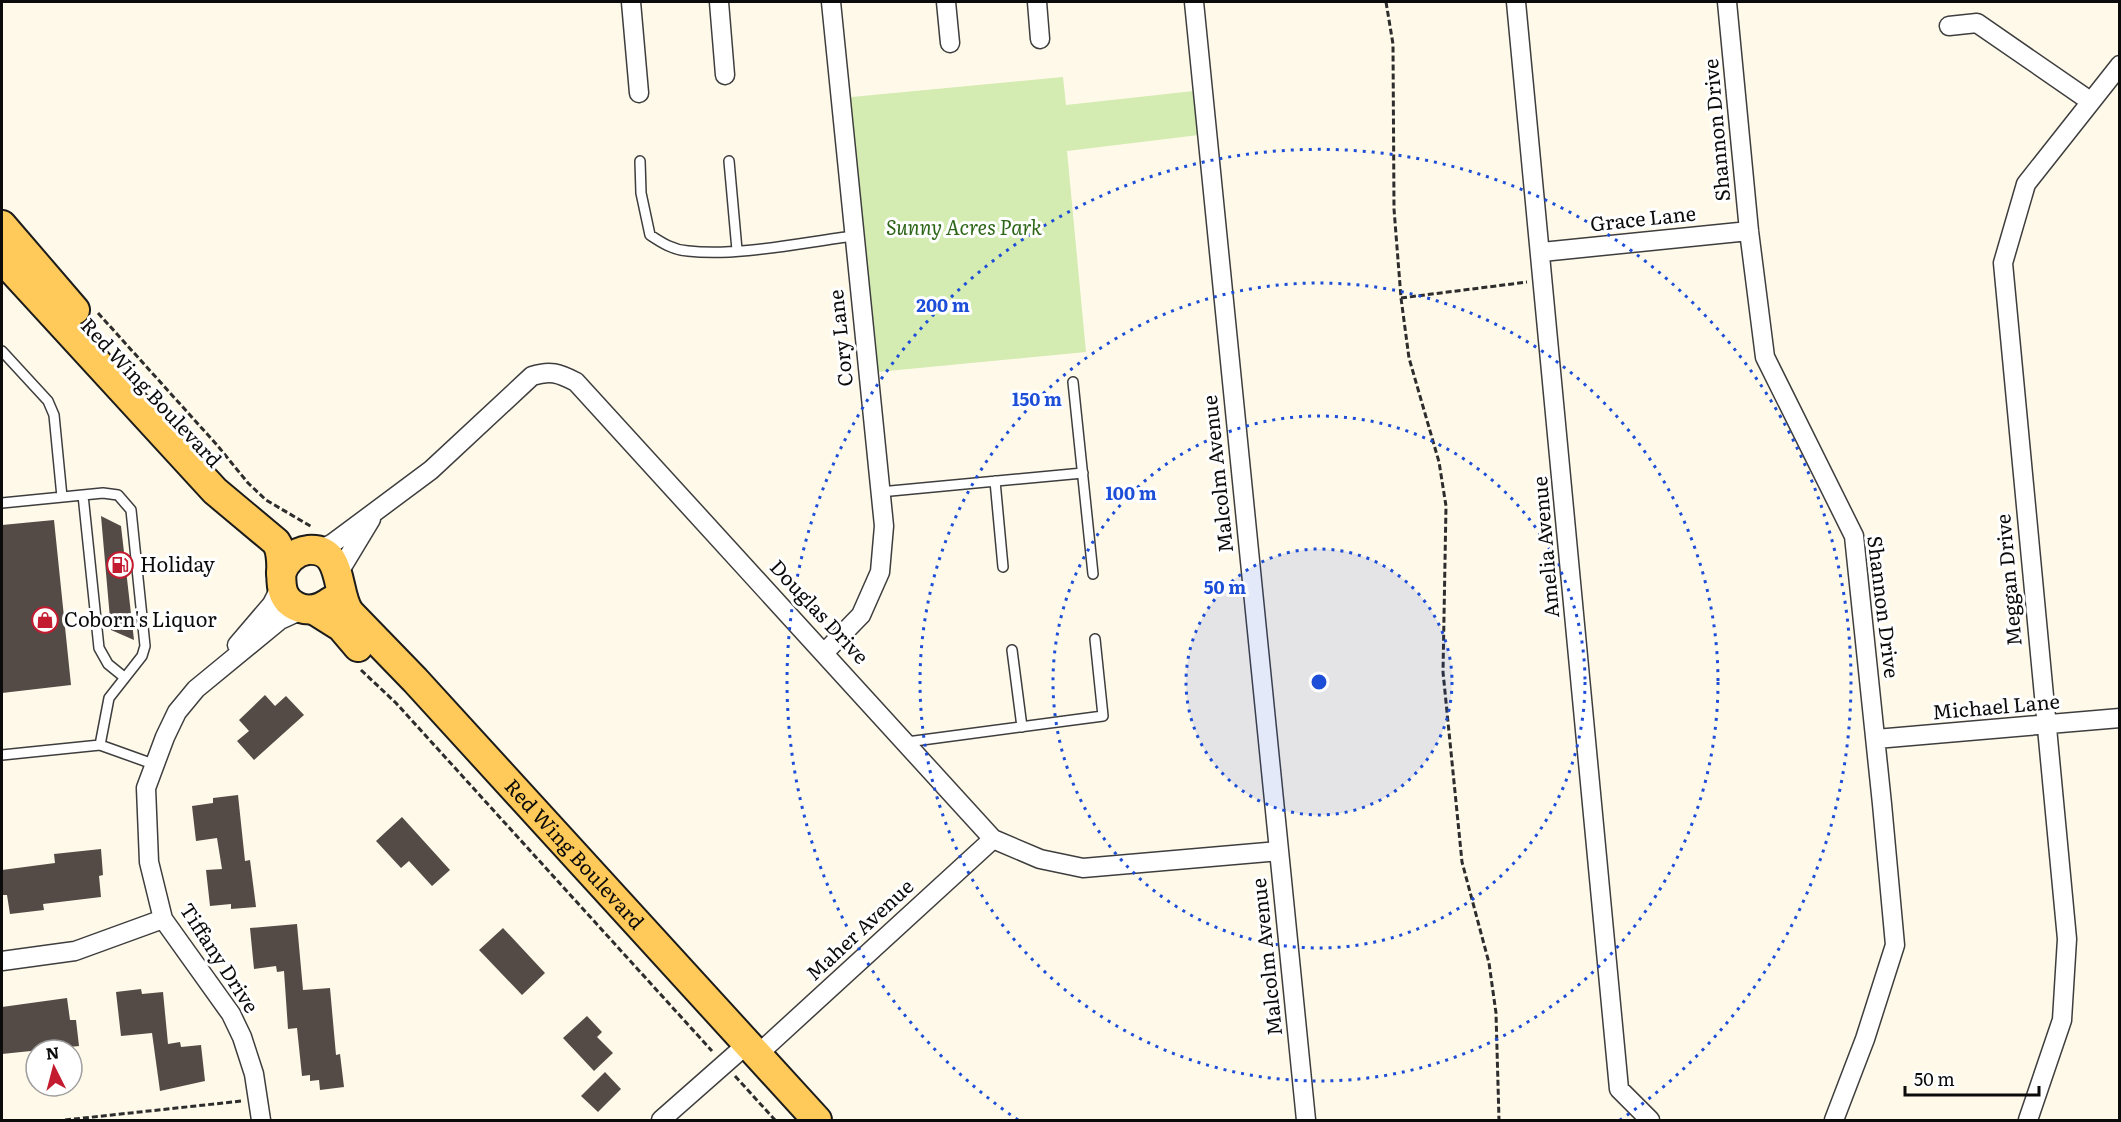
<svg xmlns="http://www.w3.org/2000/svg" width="2121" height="1122" font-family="Literata,serif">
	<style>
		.green { fill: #d4ebb1 }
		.building { fill: #544b47 }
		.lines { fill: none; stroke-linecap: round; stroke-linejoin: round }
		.lane-casing { stroke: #3e3e3e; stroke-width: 12 }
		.street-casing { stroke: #3e3e3e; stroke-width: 21 }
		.primary-casing { stroke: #1c1c1c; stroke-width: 32 }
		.path { stroke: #2d2d2d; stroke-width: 3; stroke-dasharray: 6 3; stroke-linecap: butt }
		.lane { stroke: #fff; stroke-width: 9 }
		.street { stroke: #fff; stroke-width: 18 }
		.primary { stroke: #ffca59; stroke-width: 28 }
		.ring { fill: none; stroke: #1d4ed8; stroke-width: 3; stroke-dasharray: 3 6 }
		.labels { text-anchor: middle; stroke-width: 6; stroke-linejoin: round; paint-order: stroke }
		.street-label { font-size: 20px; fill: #0b0b0b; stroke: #fff }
		.park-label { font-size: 20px; font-style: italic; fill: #2e6618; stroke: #fff }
		.poi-label { font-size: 20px; fill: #0b0b0b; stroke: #fff; text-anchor: start }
		.centre { fill: #1d4ed8; stroke: #fff; stroke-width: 3 }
		.ring-label { font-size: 18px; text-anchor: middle; font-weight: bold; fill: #1d4ed8; stroke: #fff; stroke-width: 6; stroke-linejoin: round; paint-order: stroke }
	</style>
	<rect width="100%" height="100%" fill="#fff9e9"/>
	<!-- green -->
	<path class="green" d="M1063,77L1066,105L1203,90L1207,134L1067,151L1086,352L867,373L841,98Z"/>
	<!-- building -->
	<path class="building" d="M101,516L121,526L134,640L111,630Z
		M54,520L71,685L2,693V525Z
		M265,695L275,706L286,696L304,715L254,760L237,741L249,731L239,720Z
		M238,795L245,861L250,860L256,907L231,909V904L210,906L206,870L222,869L217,838L196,841L192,806L213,803V798Z
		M402,817L450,870L432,886L409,861L401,868L376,841Z
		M101,849L103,875L99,876L101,897L43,904L44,910L10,914L7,895H3L2,870L55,863L54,854Z
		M297,924L303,990L330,988L336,1055L340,1054L344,1087L320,1090L319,1080L310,1081V1075L302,1076L297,1028L288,1029L284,971L277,972L276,966L254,969L250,928Z
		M503,928L545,973L522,995L479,950Z
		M141,989L142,994L163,992L168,1044L180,1042L181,1047L201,1045L205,1081L160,1091L152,1033L121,1036L116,992Z
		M67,998L70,1020H76L79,1046L2,1054V1007Z
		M587,1016L602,1032L597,1037L613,1053L594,1071L563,1038Z
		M605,1072L621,1089L598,1112L581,1096Z"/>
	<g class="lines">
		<!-- lane casing -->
		<g class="lane-casing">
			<path id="lane" d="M640,161L641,193L650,235C662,243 673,250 688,251C737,257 804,242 854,236
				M729,161L737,250
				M2,351L48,401L54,415L62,497
				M1073,382L1093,574
				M995,481L1003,567
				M880,492L1083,473
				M83,495L99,648L108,664L124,677
				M2,503L103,493L118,495L131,510L145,646L142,656L109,698L100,745L153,764
				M1012,650L1022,727
				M907,742L1103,716L1095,639
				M2,755L100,745"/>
		</g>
		<!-- street casing -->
		<g class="street-casing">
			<path id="street" d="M631,2L639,93
				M719,2L725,75
				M946,2L950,43
				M1037,2L1040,39
				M1194,2L1306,1120
				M1516,2L1619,1089L1650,1120
				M1727,2L1749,231L1765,357L1854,536L1882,804L1895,945L1865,1039L1834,1120
				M1949,26L1977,23L2090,101
				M1542,252L1749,231
				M318,551L333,543L431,470L532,376C550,370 559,373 576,382L993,839L1040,859L1083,868L1279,851
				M339,572L371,519
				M237,645L272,604L281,586
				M825,652L861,615L880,572L884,526L831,2
				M1876,739L2120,718
				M2,961L75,951L163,919
				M757,1055L993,839
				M261,1120L254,1074L242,1037L231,1014L163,919L149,862L146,788L165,737L177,712L196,689L280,620L304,609
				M661,1120L737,1053
				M2028,1120L2062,1020L2067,939L2003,263L2026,184L2120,65"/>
		</g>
		<!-- primary casing -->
		<g class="primary-casing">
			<g id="primary">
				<path d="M2,225L75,310"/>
				<path d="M2,259L215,491L276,542C290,563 268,596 300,608C312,612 322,608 331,601"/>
				<path id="s1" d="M281,573C286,561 294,552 308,550C345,547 335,594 350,613L415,680L817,1120"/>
				<path d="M314,610L341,627L358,647"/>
			</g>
		</g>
		<!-- path -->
		<path class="path" d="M1386,2L1393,44L1394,209L1401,298L1409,358L1439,462L1446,506L1443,672L1462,862L1489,963L1496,1013L1499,1120
			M1401,298L1527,282
			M98,313L217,445L248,483L266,500L312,527
			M361,670L396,703L712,1051
			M735,1076L775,1120
			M65,1120L242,1101"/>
		<!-- lane -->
		<use href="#lane" class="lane"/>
		<!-- street -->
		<use href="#street" class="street"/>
		<!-- primary -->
		<use href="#primary" class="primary"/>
	</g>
	<!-- distance rings -->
	<circle cx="1319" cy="682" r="133" fill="#1d4ed8" fill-opacity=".12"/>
	<g class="ring">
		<circle cx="1319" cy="682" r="133"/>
		<circle cx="1319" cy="682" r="266"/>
		<circle cx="1319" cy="682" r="399"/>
		<path d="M1018 1120A532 532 0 1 1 1620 1120"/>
	</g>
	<!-- icons -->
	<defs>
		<g id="fuel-ring" transform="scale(1.35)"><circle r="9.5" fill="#fff" stroke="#c31b30" stroke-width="1.5"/><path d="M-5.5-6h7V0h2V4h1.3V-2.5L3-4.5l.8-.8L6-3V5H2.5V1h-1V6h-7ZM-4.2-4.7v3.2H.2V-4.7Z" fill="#c31b30"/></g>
		<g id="shop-ring" transform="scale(1.35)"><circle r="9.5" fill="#fff" stroke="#c31b30" stroke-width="1.5"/><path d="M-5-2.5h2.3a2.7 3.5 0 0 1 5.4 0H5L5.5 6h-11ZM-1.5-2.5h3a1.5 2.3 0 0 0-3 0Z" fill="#c31b30"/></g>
	</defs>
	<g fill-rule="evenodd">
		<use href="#fuel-ring" x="120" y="565"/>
		<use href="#shop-ring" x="45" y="620"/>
	</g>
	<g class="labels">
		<!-- street labels -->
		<g class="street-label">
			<text transform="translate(1717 130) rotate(-95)" y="7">Shannon Drive</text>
			<text transform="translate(1643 219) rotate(-6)" y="7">Grace Lane</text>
			<text transform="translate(841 338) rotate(-96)" y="7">Cory Lane</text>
			<text transform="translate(151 393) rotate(47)" y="7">Red Wing Boulevard</text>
			<text transform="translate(1218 474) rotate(-96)" y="7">Malcolm Avenue</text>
			<text transform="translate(1546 547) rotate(-95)" y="7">Amelia Avenue</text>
			<text transform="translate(2009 580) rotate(-95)" y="7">Meggan Drive</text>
			<text transform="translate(1883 607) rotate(83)" y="7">Shannon Drive</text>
			<text transform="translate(819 612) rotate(47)" y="7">Douglas Drive</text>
			<text transform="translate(1996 707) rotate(-5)" y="7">Michael Lane</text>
			<text dy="7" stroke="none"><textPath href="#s1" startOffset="450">Red Wing Boulevard</textPath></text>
			<text transform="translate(860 930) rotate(-43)" y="7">Maher Avenue</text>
			<text transform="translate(1267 957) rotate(-96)" y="7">Malcolm Avenue</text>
			<text transform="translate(219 958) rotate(57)" y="7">Tiffany Drive</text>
		</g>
		<!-- park labels -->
		<g class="park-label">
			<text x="964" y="235">Sunny Acres Park</text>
		</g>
		<!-- poi labels -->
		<g class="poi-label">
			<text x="140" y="572">Holiday</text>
			<text x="64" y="627">Coborn's Liquor</text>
		</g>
	</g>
	<circle cx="1319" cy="682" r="9" class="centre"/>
	<g class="ring-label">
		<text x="943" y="312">200 m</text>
		<text x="1037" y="406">150 m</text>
		<text x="1131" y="500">100 m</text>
		<text x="1225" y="594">50 m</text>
	</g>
	<!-- border -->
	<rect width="2121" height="1122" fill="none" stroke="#0b0b0b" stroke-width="6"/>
	<!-- north arrow -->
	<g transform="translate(54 1068) rotate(354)"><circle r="28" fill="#ffffff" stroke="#9d9d9d" stroke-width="1.5"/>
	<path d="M0-4.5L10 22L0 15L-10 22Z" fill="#c31b30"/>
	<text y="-9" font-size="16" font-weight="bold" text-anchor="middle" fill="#0b0b0b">N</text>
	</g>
	<!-- scale -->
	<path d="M1905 1086v9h134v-9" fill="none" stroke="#0b0b0b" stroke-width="3"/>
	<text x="1914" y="1086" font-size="18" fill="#0b0b0b" stroke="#ffffff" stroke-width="4.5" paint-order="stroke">50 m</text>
</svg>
